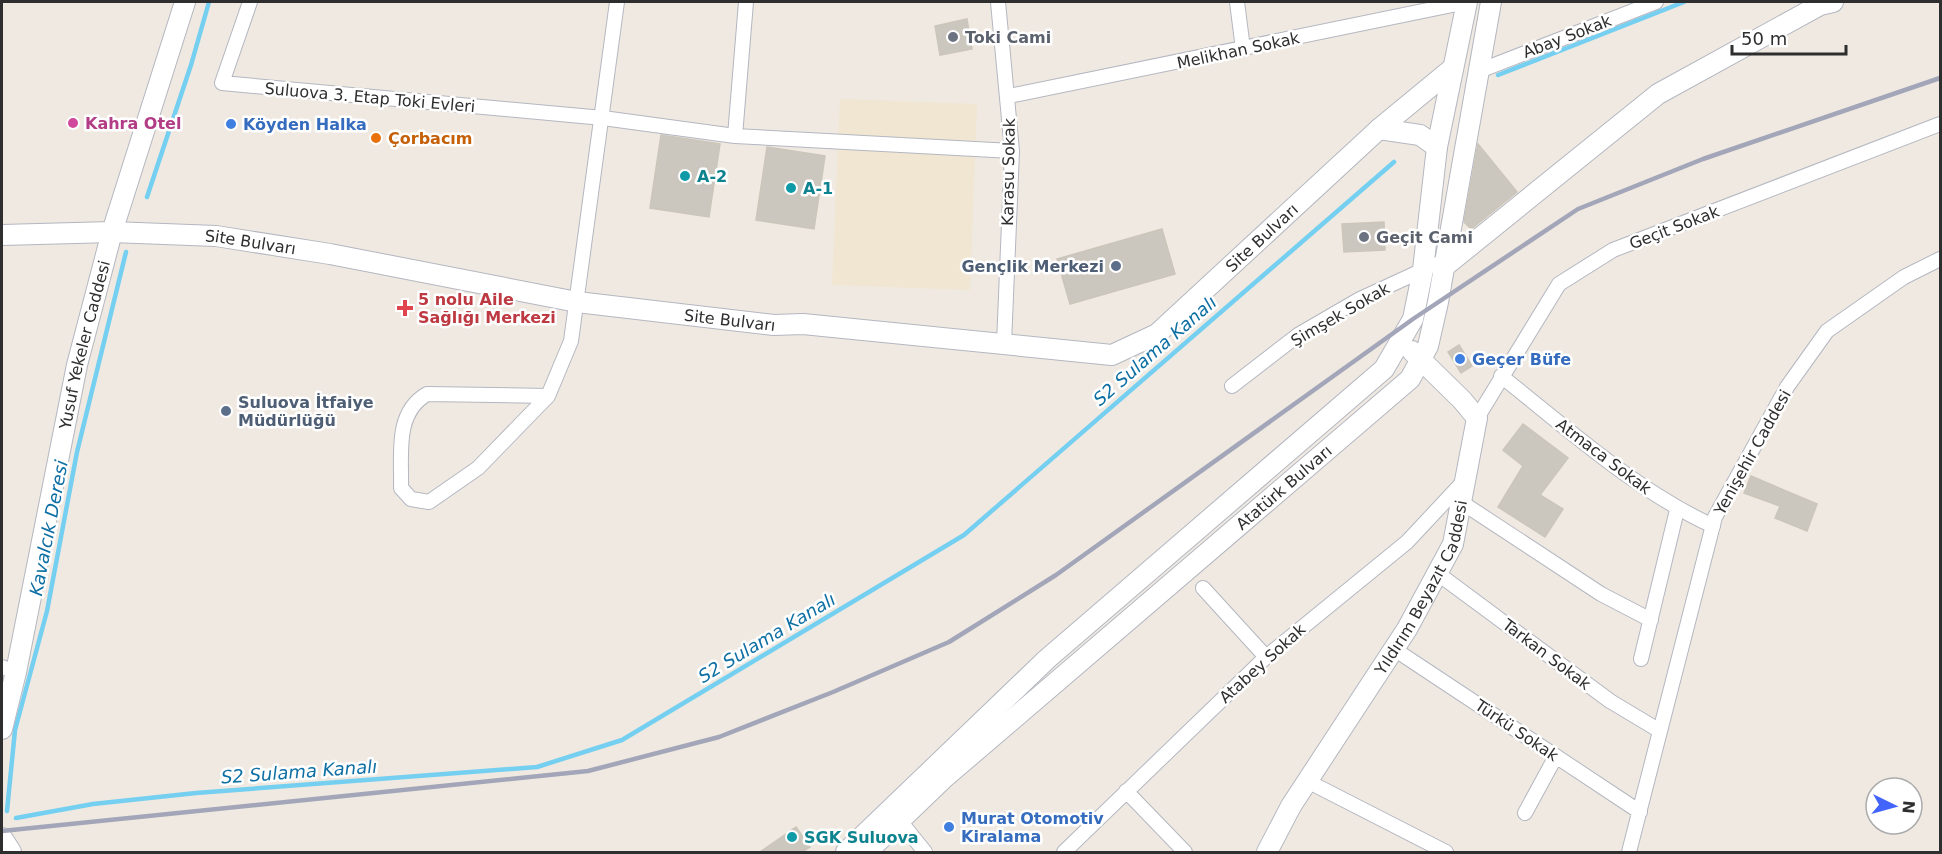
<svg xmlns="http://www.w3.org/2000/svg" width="1942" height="854" font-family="'DejaVu Sans',sans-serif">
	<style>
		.education { fill: #f0e6d1 }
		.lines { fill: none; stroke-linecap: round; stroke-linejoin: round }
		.stream { stroke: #75cff0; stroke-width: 4.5 }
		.building { fill: #cbc7bf; stroke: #cbc5ba; stroke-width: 1.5 }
		.street-casing { stroke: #b4b7c1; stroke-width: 16 }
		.secondary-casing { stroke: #b4b7c1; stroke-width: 22 }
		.street { stroke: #fff; stroke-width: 14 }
		.secondary { stroke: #fff; stroke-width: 20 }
		.rail { stroke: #a3a6b8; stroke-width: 4.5 }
		.worship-dot { fill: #6b7280; stroke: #fff; stroke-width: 2 }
		.hotel-dot { fill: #d1479c; stroke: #fff; stroke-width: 2 }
		.shop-dot { fill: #3f7fe0; stroke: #fff; stroke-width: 2 }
		.food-dot { fill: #e8710a; stroke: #fff; stroke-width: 2 }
		.culture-dot { fill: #0f9aa8; stroke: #fff; stroke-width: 2 }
		.service-dot { fill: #5c6f8a; stroke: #fff; stroke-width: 2 }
		.health-dot { fill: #e0444e; stroke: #fff; stroke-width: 2 }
		.labels { text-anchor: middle; stroke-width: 5; stroke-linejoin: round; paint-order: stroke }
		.street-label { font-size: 16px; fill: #2e2e2e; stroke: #fff }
		.worship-label { font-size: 16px; font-weight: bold; fill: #5b616d; stroke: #fff; text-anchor: start }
		.hotel-label { font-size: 16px; font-weight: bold; fill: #b23c85; stroke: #fff; text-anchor: start }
		.shop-label { font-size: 16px; font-weight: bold; fill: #366cbe; stroke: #fff; text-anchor: start }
		.food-label { font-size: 16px; font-weight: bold; fill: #c56008; stroke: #fff; text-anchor: start }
		.culture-label { font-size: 16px; font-weight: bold; fill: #0d838f; stroke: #fff; text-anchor: start }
		.service-label { font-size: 16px; font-weight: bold; fill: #4e5e75; stroke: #fff; text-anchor: end }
		.health-label { font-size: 16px; font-weight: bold; fill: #be3a42; stroke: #fff; text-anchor: start }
		.water-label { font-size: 18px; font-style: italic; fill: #0d6fa3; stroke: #fff }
	</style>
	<rect width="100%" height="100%" fill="#efe9e1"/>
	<!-- education -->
	<path class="education" d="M840,99L977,104L970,290L832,285Z"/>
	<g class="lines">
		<!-- stream -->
		<path class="stream" d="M1498,75L1684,2
			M147,197L191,65L209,2
			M7,811L15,730L47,611L77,452L126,252
			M16,818L93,804L196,793L537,767L622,740L964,535L1394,162"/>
	</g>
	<!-- building -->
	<path class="building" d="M967,19L972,49L940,55L935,26Z
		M661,135L720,144L709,217L650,208Z
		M1478,144L1517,192L1471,229L1464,222Z
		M767,147L825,156L814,229L756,220Z
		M1384,222L1385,250L1344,252L1342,224Z
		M1162,229L1175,274L1070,304L1057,259Z
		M1459,345L1472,366L1461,373L1448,352Z
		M1523,424L1568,458L1540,495L1563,509L1545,537L1498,507L1523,466L1503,450Z
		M1751,476L1817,504L1807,531L1775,518L1780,506L1744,493Z
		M796,827L810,847L802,852H760Z"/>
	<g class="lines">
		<!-- street casing -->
		<g class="street-casing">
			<path id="street" d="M250,2L222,83L603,118L735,136L1012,151
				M998,2L1012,151L1004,344
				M1237,2L1243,49
				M1479,71L1656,2
				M1009,96L1467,2
				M735,136L746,2
				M1501,376C1568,429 1635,490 1713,526
				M1232,386L1298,335L1360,299L1423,270
				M548,396L427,394C394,413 402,455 401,488L411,499L429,502L478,468L548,396L571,341L617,2
				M1477,418L1559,284L1613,250L1940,124
				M1461,502L1601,594L1651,620
				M1437,573L1610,701L1660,731
				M1203,588L1266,657
				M1394,649L1640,812
				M1641,659L1677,510
				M2,667L16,672
				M1307,781L1446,852
				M1126,791L1185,852
				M1525,813L1556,756
				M900,821L925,852
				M1064,852L1266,657L1407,542L1464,481
				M1629,852L1715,517L1787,387L1827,331L1904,277L1940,259"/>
		</g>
		<!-- secondary casing -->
		<g class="secondary-casing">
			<g id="secondary">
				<path d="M1379,129L1420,135L1437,147"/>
				<path id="s1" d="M2,235L112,232L216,236L330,254L577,302L774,325L803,324L1112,355L1157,334L1379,129L1453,68"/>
				<path d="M1440,266H1445L1658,94L1820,5L1833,2"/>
				<path id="s2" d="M2,729L16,672L77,365L112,232L185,2"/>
				<path d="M2,838L11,852"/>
				<path d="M846,852L1047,659L1384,369L1413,319L1423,270L1437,147L1467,2"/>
				<path id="s3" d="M867,852L943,779L1410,379L1428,346L1438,302L1491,2"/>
				<path id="s4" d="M1267,852L1291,806L1407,629L1453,544L1477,418L1462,400L1412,351"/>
			</g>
		</g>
		<!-- street -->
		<use href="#street" class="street"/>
		<!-- secondary -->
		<use href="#secondary" class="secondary"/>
		<!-- rail -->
		<path class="rail" d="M2,831L588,771L719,737L833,692L949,642L1056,575L1413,319L1578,209L1703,159L1940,78"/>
	</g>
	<!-- markers -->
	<g class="worship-dot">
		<circle cx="953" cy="37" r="6"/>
		<circle cx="1364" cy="237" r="6"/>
	</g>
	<circle class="hotel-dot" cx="73" cy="123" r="6"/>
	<g class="shop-dot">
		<circle cx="231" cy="124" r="6"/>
		<circle cx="1460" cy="359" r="6"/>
		<circle cx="949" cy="827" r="6"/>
	</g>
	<circle class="food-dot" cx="376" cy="138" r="6"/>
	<g class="culture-dot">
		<circle cx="685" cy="176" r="6"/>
		<circle cx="791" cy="188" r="6"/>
		<circle cx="792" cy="837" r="6"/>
	</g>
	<g class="service-dot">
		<circle cx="1116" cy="266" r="6"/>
		<circle cx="226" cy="411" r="6"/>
	</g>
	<path class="health-dot" d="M402 299h6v6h6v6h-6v6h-6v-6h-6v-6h6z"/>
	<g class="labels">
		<!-- street labels -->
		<g class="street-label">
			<text transform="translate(1567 36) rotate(-21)" y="6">Abay Sokak</text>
			<text transform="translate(1238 50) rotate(-12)" y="6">Melikhan Sokak</text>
			<text transform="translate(370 97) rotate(5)" y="6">Suluova 3. Etap Toki Evleri</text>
			<text transform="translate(1008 172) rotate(-89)" y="6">Karasu Sokak</text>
			<text transform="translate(1674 227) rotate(-21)" y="6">Geçit Sokak</text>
			<text dy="6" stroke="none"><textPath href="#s1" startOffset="1311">Site Bulvarı</textPath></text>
			<text dy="6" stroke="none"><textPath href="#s1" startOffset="249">Site Bulvarı</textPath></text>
			<text transform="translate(1340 314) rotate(-30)" y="6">Şimşek Sokak</text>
			<text dy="6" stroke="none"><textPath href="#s1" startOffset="735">Site Bulvarı</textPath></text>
			<text dy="6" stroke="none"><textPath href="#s2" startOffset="393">Yusuf Yekeler Caddesi</textPath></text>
			<text transform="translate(1752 452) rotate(-61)" y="6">Yenişehir Caddesi</text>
			<text transform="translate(1604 456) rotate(37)" y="6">Atmaca Sokak</text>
			<text dy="6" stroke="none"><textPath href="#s3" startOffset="554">Atatürk Bulvarı</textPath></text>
			<text dy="6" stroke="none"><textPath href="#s4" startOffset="308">Yıldırım Beyazıt Caddesi</textPath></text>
			<text transform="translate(1547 654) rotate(37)" y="6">Tarkan Sokak</text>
			<text transform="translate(1262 663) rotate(-42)" y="6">Atabey Sokak</text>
			<text transform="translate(1517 730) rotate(34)" y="6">Türkü Sokak</text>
		</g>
		<!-- worship labels -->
		<g class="worship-label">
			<text x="965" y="43">Toki Cami</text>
			<text x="1376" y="243">Geçit Cami</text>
		</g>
		<!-- hotel labels -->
		<g class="hotel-label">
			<text x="85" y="129">Kahra Otel</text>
		</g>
		<!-- shop labels -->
		<g class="shop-label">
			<text x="243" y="130">Köyden Halka</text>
			<text x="1472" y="365">Geçer Büfe</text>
			<text x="961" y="824">Murat Otomotiv<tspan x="961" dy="18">Kiralama</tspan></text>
		</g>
		<!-- food labels -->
		<g class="food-label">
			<text x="388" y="144">Çorbacım</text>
		</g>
		<!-- culture labels -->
		<g class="culture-label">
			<text x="697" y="182">A-2</text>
			<text x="803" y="194">A-1</text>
			<text x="804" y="843">SGK Suluova</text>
		</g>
		<!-- service labels -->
		<g class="service-label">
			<text x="1104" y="272">Gençlik Merkezi</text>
			<text x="238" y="408" text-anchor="start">Suluova İtfaiye<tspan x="238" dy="18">Müdürlüğü</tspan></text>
		</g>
		<!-- health labels -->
		<g class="health-label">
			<text x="418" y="305">5 nolu Aile<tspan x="418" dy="18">Sağlığı Merkezi</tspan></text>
		</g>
		<!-- water labels -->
		<g class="water-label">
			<text transform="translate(1155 351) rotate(-41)" y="6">S2 Sulama Kanalı</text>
			<text transform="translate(49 528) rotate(-79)" y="6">Kavalcık Deresi</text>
			<text transform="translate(767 638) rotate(-31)" y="6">S2 Sulama Kanalı</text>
			<text transform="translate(299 772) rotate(-4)" y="6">S2 Sulama Kanalı</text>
		</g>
	</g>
	<!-- border -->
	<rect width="1942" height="854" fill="none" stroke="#2e2e2e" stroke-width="6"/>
	<!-- north arrow -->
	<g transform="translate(1894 806) rotate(95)"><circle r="28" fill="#ffffff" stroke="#ababab" stroke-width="1.5"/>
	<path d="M0-4.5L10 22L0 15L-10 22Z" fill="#4264fb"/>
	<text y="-9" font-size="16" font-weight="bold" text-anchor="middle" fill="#2e2e2e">N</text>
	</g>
	<!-- scale -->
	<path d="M1732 45v9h114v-9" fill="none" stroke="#2e2e2e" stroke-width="3"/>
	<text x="1741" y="45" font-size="18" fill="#2e2e2e" stroke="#ffffff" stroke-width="4.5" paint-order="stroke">50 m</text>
</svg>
